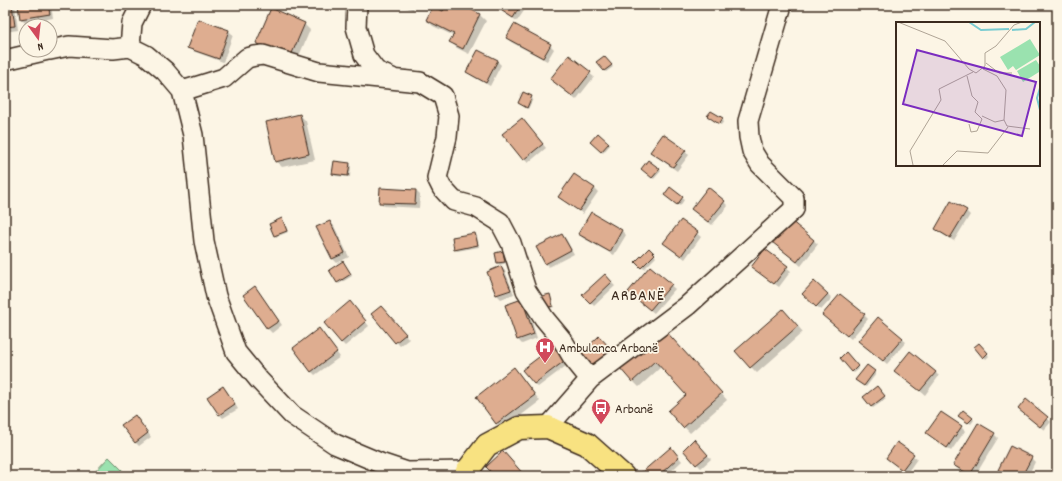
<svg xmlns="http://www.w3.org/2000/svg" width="1062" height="481" font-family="Dekko,sans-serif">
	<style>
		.green { fill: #9ae2af; stroke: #6a8666 }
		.shadow { fill: #0003 }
		.building { fill: #dead90; stroke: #3b2a1e }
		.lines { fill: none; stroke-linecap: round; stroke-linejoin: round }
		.minor-casing { stroke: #3b2a1e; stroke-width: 22 }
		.major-casing { stroke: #3b2a1e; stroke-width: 25 }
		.minor { stroke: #fcf5e5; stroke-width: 19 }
		.major { stroke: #f8e281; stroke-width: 22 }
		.labels { text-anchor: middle; stroke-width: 3.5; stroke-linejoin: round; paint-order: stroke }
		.poi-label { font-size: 14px; fill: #3b2a1e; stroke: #fcf5e5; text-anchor: start }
		.quarter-label { font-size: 16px; letter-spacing: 1px; fill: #3b2a1e; stroke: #fcf5e5 }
		.inset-river { fill: none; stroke: #7accd1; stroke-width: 2 }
		.inset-road { fill: none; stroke: #afa495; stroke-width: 1 }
		.view { fill: #7b2cbf; fill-opacity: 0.15; stroke: #7b2cbf; stroke-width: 2 }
		.inset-edge { fill: none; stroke: #3b2a1e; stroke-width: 2 }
	</style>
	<rect width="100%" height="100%" fill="#fcf5e5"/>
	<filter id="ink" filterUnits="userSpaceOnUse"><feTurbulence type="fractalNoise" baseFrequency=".025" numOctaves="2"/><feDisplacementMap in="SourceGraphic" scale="8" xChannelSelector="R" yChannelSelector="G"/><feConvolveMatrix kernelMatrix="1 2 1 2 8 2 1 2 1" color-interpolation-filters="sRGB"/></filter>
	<g filter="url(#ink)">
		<!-- green -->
		<path class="green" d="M109,457L128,476H91Z"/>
		<!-- shadow -->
		<path class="shadow" d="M5,5H15L18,30L5,32Z
			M19,5H51L53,18L25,23L21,19Z
			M403,5H415L413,10L405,7Z
			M422,5H436L434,8L444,12L448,5H459L480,15L486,21L469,54L457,48L451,42L454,36L433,26L427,20L433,9Z
			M492,5H528L517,21Z
			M199,20L229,31L233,35L223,62L193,51L189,47Z
			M304,24L310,30L296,63L263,49L257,43Z
			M507,38L550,45L554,49L547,61L511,42Z
			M569,57L594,77L576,100L555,83Z
			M604,57L613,67L606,72L598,62Z
			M497,61L501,65L490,86L472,76L468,72Z
			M524,94L533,99L528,109L519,103Z
			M711,112L724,121L721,125L710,118Z
			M300,115L306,121L315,160L282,167L276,161Z
			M525,123L546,148L528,163L524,159Z
			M599,135L610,145L603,153L591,142Z
			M685,151L689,155L677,171L656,156Z
			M350,164L351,166L350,177L335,176L333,174Z
			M659,170L661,171L654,179L644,171Z
			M594,188L598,192L583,214L564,200Z
			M670,189L684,200L680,206L667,197Z
			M416,191L420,195L419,208L384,206L380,202Z
			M724,202L728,206L712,225L696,213Z
			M966,211L970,215L954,241L940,233L936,229Z
			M591,214L622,231L626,235L614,255L583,238L579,234Z
			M282,220L284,221L288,232L276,237L275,235Z
			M681,221L701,237L685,259L665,243Z
			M790,221L818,244L801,266L773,242Z
			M330,222L334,226L349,257L337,263L333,259L318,228Z
			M475,234L477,236L479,247L457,251L455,250Z
			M562,235L566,239L574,254L549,267L545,263Z
			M649,249L656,257L644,269L636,262Z
			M765,250L791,271L779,287L757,271Z
			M502,252L504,254L506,263L500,265L498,263L496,254Z
			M345,264L352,276L339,284L330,271Z
			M501,267L505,271L514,294L501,299L497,295L488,273Z
			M650,267L675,289L654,313L633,296Z
			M605,276L615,286L594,306L584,295Z
			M814,282L832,298L821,310L803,294Z
			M255,288L259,292L282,325L272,333L268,329L244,295Z
			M550,295L551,297L554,307L547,309Z
			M522,300L526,304L537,338L522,344L518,340Z
			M353,307L369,326L345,346L341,342Z
			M385,311L409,339L400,346L372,315Z
			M864,315L868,319L851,339L827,319Z
			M789,316L803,332L757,373L751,367Z
			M322,334L340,357L315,375L311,371Z
			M669,335L727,400L690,433L669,411L687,395L661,367L639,387L633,381Z
			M599,338L614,354L595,372Z
			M902,339L906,342L887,364L864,344Z
			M979,344L989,356L986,359L976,348Z
			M560,349L570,363L538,387L534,384Z
			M848,355L859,369L854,373L852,371Z
			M867,366L876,374L866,387L858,381Z
			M514,369L520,375L540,401L503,429L497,423Z
			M896,371L935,372L939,376L925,395Z
			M223,387L227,391L238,409L223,418L219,414Z
			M878,389L886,399L873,408L864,398Z
			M1019,409L1047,418L1051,422L1044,430Z
			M942,413L961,427L965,431L951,451L932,437Z
			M961,417L972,418L974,420L971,424Z
			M139,420L151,437L139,446L135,442Z
			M994,434L998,438L975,476H971L958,469L954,465Z
			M897,444L917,459L907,473L891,461Z
			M698,445L711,459L701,468L697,464Z
			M674,452L682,461L666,476H645Z
			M1031,458L1035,462L1028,476H1008L1003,474L999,470Z"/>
		<!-- building -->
		<path class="building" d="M5,5H12L15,26L5,27Z
			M18,5H48L50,14L20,19Z
			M446,5H462L480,14L463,49L449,42L454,34L426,20L433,6L443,11Z
			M493,5H521L513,18Z
			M271,8L305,23L290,58L256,43Z
			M198,19L229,30L219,59L187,48Z
			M514,24L551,44L543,58L506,38Z
			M478,50L498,60L486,83L466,72Z
			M569,55L591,72L572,96L550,79Z
			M604,56L612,65L604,71L596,62Z
			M523,92L532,96L527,108L518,103Z
			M711,111L723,118L719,124L707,116Z
			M300,114L309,154L275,162L266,122Z
			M522,118L543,144L523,160L502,134Z
			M598,133L609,143L601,152L590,142Z
			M663,134L686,150L673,167L650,152Z
			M648,160L660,169L652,178L641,169Z
			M334,161L350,163L348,176L332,174Z
			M574,174L595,188L579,211L558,197Z
			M670,187L683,197L677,205L664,195Z
			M708,187L725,201L708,222L691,209Z
			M380,188L416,190L415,204L379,203Z
			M951,201L967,210L950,238L935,229Z
			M591,212L622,230L610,252L578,234Z
			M282,218L287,231L274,236L269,224Z
			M681,220L698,232L681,256L663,243Z
			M790,220L814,240L797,262L772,242Z
			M330,221L345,253L332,259L316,227Z
			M475,233L478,245L454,250L452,237Z
			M562,234L571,250L545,264L536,247Z
			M649,248L655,254L641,268L635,262Z
			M765,249L788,266L774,284L751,267Z
			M503,251L505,262L497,263L495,253Z
			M343,261L351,274L337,283L329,270Z
			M501,266L511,290L496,295L487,272Z
			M650,266L672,284L650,310L628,292Z
			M605,274L612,282L590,303L582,295Z
			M814,281L828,294L816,307L802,294Z
			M255,286L279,321L267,329L243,295Z
			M550,294L553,306L545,308L542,296Z
			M840,294L865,314L847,336L822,315Z
			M522,299L534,334L517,340L505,305Z
			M350,301L366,321L341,343L324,323Z
			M381,306L406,334L395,343L371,314Z
			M783,309L798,326L750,368L735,351Z
			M878,317L903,338L883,361L858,341Z
			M319,328L337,352L311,372L293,348Z
			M663,328L722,393L683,428L668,411L686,395L655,361L632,382L619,367Z
			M599,336L611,349L590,369L578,356Z
			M979,343L988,353L983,358L974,347Z
			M556,344L567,359L534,384L522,370Z
			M910,351L936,372L920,391L894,371Z
			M846,352L858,366L852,372L840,358Z
			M867,365L875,371L864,386L855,380Z
			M514,367L535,395L496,424L476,397Z
			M223,386L235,404L219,415L207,397Z
			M877,386L885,396L871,407L863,397Z
			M1026,399L1048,417L1040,427L1018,409Z
			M963,410L973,418L968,423L958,416Z
			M941,412L962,426L947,448L926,433Z
			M135,415L148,433L135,443L121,425Z
			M978,423L995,433L970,475L953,465Z
			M694,439L708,455L696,465L683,450Z
			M897,442L914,454L902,470L886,458Z
			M1010,446L1032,457L1022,476H1010L998,470Z
			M671,447L679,457L658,476H643L641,473Z
			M503,451L525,476H495L486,467Z"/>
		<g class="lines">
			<!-- minor casing -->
			<g class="minor-casing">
				<path id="minor" d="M357,5L356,27L364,55L376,71L392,78
					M130,47L132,23L141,5
					M50,50L69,46L113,49L130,47L146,55L165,71L182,91L193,135L204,241L216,296L236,352L259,380L292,415L335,444L380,463L407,472L467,471
					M5,60L48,50
					M182,91L224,78L247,58L255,56L263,55L319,72L420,82L443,96L449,116L447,137L437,178L442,188L454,201L476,207L500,222L511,243L526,290L544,318L563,341L573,358L590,379
					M548,427L590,379L687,306L794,209V198L760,164L752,151L749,137L748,121L782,5"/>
			</g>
			<!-- major casing -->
			<g class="major-casing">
				<path id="major" d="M465,476L467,471L487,445L519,428L548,427L587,444L623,476"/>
			</g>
			<!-- minor -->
			<use href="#minor" class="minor"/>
			<!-- major -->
			<use href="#major" class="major"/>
		</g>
	</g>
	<!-- icons -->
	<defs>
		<g id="hospital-pin" transform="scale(1)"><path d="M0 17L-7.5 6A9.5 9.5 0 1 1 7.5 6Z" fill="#d1495b" stroke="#fcf5e5"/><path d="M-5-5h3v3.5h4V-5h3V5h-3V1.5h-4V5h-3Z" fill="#fff"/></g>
		<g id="bus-pin" transform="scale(1)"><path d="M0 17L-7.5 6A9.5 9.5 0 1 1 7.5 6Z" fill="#d1495b" stroke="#fcf5e5"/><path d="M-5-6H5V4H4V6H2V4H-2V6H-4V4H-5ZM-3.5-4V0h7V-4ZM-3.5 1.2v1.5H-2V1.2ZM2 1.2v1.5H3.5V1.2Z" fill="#fff"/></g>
	</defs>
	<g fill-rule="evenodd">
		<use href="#hospital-pin" x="545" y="347"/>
		<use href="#bus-pin" x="601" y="408"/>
	</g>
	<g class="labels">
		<!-- poi labels -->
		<g class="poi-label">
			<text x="559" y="352">Ambulanca Arbanë</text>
			<text x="615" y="413">Arbanë</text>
		</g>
		<!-- quarter labels -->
		<g class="quarter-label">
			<text x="638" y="300">ARBANË</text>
		</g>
	</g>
	<!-- overview -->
	<g transform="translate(896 22)">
		<rect width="144" height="144" fill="#fcf5e5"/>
		<path d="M134,17L144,33L120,48L117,44L112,48L104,35ZM140,38L144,44L143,50L127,60L121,49Z" fill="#9ae2af"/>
		<path class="inset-river" d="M73,0L85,8L113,7M116,8L130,7L139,0M144,66L141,76L144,88"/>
		<path class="inset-road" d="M2,0L49,19L73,47L80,51L89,44V31L100,24L118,3L126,0M90,41L103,51H116M87,47L101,54L110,68L108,98L111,104L134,107M71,54L76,74L82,80L79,90L86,97L81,109L75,110L73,102M86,94L99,100L108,98M17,143L14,129L45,78L43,67L77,50M46,144L61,129L92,131L112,105"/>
		<path class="view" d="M21,28L140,60L126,114L7,82Z"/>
		<rect width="144" height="144" class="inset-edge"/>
	</g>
	<!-- margin -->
	<rect width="1062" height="481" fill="none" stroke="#fcf5e5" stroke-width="20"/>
	<rect x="10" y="10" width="1042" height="461" fill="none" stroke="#3b2a1e" stroke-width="1.5" filter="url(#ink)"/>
	<!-- north arrow -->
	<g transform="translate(38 38) rotate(165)"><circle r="19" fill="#fcf5e5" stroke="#afa495"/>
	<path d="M0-3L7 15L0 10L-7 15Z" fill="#d1495b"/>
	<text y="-6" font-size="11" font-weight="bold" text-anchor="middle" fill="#3b2a1e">N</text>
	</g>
</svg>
